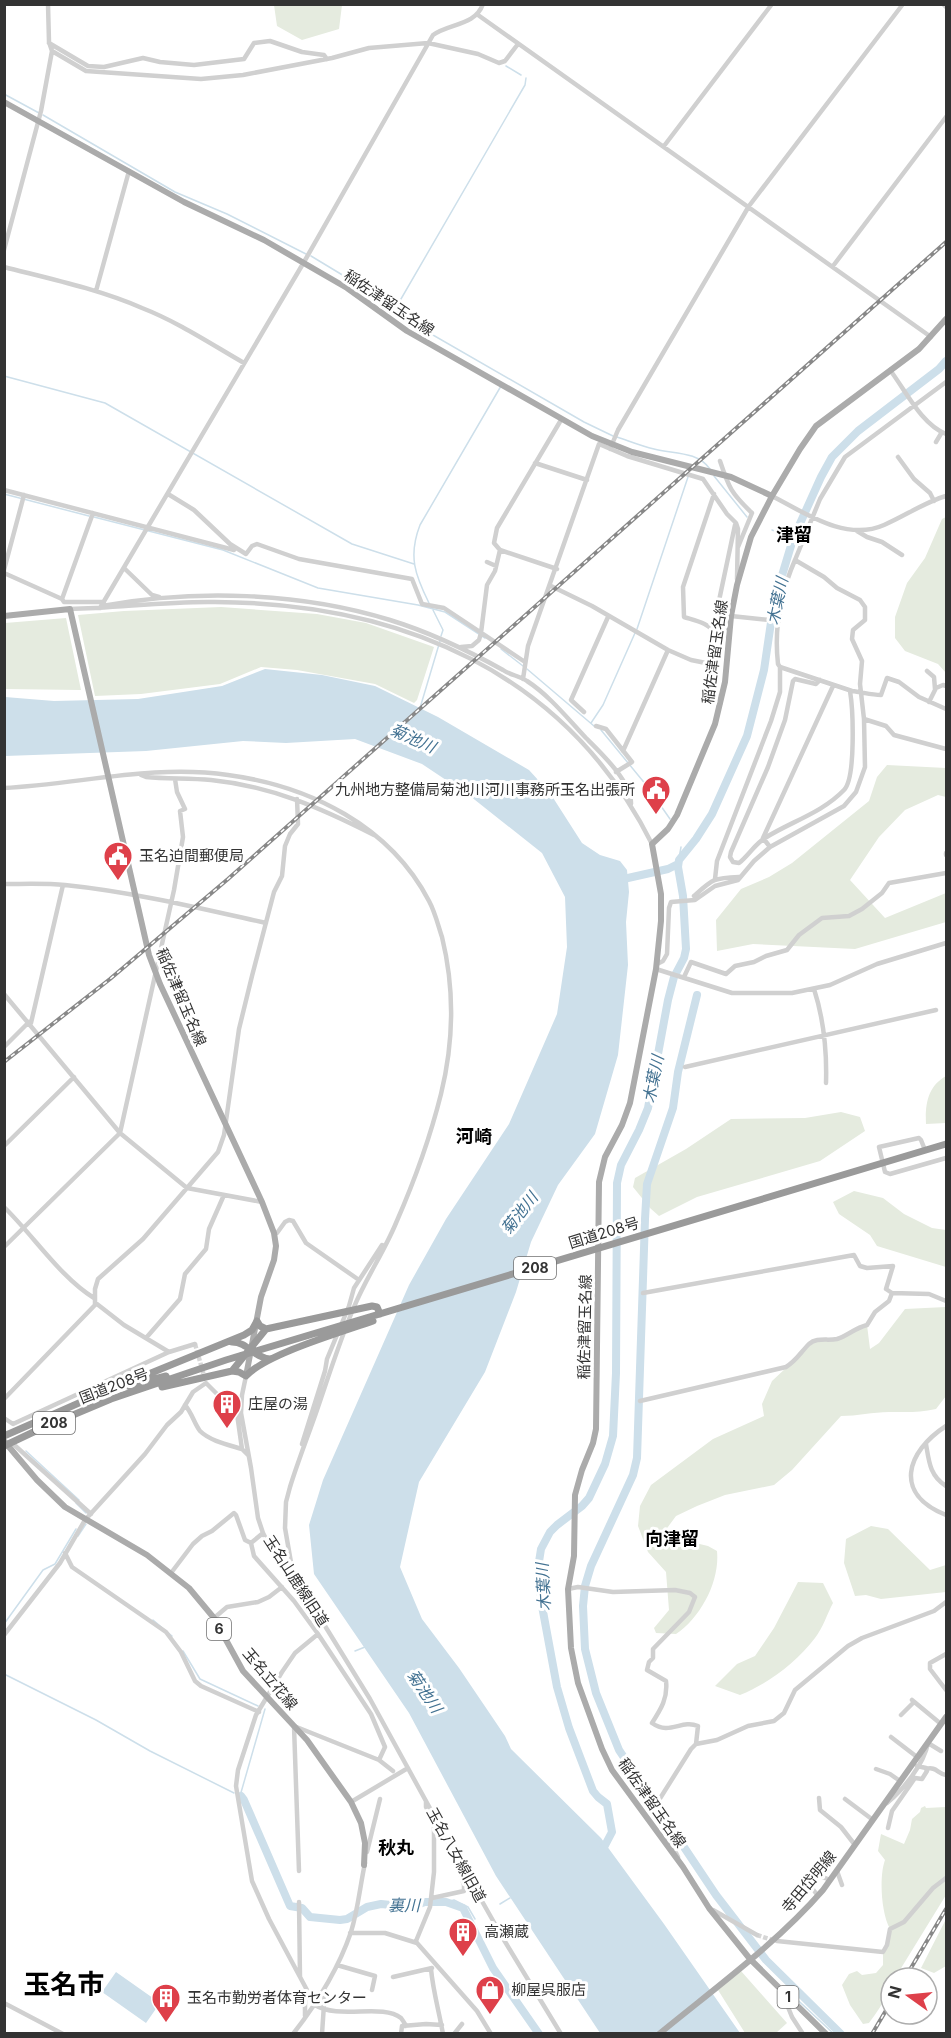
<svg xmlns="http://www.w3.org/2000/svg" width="951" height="2038" font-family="Inter,'Noto Sans JP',sans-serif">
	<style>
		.green { fill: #e5ebdf }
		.water { fill: #cddfea }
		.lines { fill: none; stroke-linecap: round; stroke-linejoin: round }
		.stream { stroke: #cddfea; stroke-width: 1.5 }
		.river { stroke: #cddfea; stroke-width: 8 }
		.minor-tunnel { stroke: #d6d6d6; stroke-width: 4.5; stroke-dasharray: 4.5 2; stroke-linecap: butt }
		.minor { stroke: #d0d0d0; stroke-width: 4.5 }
		.major { stroke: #ababab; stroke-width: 6 }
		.highway { stroke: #9a9a9a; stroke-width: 7 }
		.rail-casing { stroke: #888; stroke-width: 4 }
		.rail { stroke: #fff; stroke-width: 1.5; stroke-dasharray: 4.5; stroke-linecap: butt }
		.labels { text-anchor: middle; stroke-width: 6; stroke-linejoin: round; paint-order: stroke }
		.shield { fill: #fff; stroke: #707070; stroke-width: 1.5 }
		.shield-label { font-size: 14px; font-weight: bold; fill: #333 }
		.street-label { font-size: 15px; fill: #333; stroke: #fff }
		.poi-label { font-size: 15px; fill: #333; stroke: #fff; text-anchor: start }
		.water-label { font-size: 16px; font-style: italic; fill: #437292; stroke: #fff }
		.quarter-label { font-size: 18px; font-weight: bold; fill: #000; stroke: #fff }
		.town-label { font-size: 27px; font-weight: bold; fill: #000; stroke: #fff }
	</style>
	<rect width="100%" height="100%" fill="#fff"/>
	<!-- green -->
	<path class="green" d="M274,5H342L339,29L302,40L277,26Z
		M946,517V673L938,664L905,651L895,638V617L907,583L925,558L942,519Z
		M221,607L317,614L366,623L434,647L417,700L414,703L375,684L297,670L261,667L220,684L141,694L95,696L78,615L124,611Z
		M66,618L81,690L5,689V623Z
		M887,765L946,768V797L938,795L905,810L879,837L850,880L885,918L946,893V922L855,949L753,944L717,951L716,920L741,889L769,877L792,863L869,801L877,777Z
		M946,1076V1123L926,1124C925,1104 928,1086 946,1076Z
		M841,1112L860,1117L865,1131L820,1161L697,1197L659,1216L650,1208L633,1187L635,1178L686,1149L731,1119L805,1118Z
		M854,1191L883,1198L904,1214L932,1228L946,1230V1267L877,1246L870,1235L839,1214L833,1202Z
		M946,1307V1396L936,1409C919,1413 906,1412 889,1412C873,1412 857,1416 841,1416L792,1470L774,1485L725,1495L697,1506L676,1516L662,1535L708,1546L717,1551C720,1581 701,1617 676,1634L656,1633L654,1628L669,1610L666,1572L648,1552L638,1526L640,1506L651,1485L713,1439L764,1416L762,1404L772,1381L816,1340L836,1339L867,1325L870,1349L879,1343L905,1309Z
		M871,1526L888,1529L930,1570L946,1565V1592L881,1599L866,1595L855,1596L844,1563L846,1539Z
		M798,1582L823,1583L833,1603C827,1614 823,1628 815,1638C796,1663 769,1683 740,1695L715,1686L737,1664L755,1656L774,1628Z
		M925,1806L926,1808L946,1807V1895L895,1978H891C891,1993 878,2011 869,2023L863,2024L850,2005L842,1985L849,1974L857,1971L862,1975L876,1973L883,1965V1952L890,1929C881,1913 879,1876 885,1860L878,1851L881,1834L904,1844L910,1830L912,1819L920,1812L921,1808Z
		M946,1919V1966L934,1973L921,1968Z
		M741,1971L787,2023L776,2033H745L718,1990Z"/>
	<!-- water -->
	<path class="water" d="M265,669L322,675L375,686L438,717L529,770L550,793L582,843L600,855L620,861L627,870L629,892L626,922L628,965L618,1055L595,1134L558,1185L531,1242L516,1292L485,1372L419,1482L400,1567L422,1619L459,1668L505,1736L511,1749L601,1838L664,1924L740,2033H600L496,1876L409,1713L314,1574L309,1525L323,1480L409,1285L446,1219L509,1124L557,1014L567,947L565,897L542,853L470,796L422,764L355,739L286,743L243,741L146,751L5,756V697L54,701L138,699L222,686Z
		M116,1972L160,2003L146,2023L102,1992Z"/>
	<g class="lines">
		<!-- stream -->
		<path class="stream" d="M506,66L521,75
			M4,94L39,113
			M43,115L175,192L227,214L306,254
			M311,256L359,285L393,312L584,422L613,436
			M394,311L525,85L526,78
			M4,376L105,403L352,544L414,564
			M617,437C629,441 641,446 654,449C674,454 697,451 710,469
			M714,476L747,517
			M4,494L89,516
			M94,517L223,550L318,588L418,605L445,612L485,638
			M772,530L793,539
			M429,603C415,575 408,556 420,525L501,386
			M433,610L443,630L441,636
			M637,629L688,477
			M501,649L523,666
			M527,669L594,726
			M420,708L440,641
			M591,723L603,705L635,633
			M601,730L647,786L670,819
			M678,864L681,847
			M26,1451L79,1500
			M76,1503L86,1513
			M78,1536L86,1524
			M153,1620L172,1636
			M4,1624L43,1570L55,1564L76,1529
			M183,1651L200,1679L258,1706
			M355,1651L365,1647
			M4,1674L96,1720L150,1751L234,1793
			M240,1796L265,1709
			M446,1902L454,1900L468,1907L475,1919
			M500,1904L510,1898
			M787,1990L834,2034"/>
		<!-- river -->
		<path class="river" d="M619,880L668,869L678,864
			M697,995L678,1072L673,1108L647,1184L645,1219L637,1458L633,1475L591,1566L585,1586L583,1606L585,1649L596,1693L619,1750L716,1895L766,1960L841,2034
			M241,1796L244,1800L290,1906L302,1908L310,1917L340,1920L347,1919L367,1907L381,1904L411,1907L425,1902H446L463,1908L493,1968L539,2034
			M601,1853L612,1832L607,1804L598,1797L593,1791L569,1728L557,1687L542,1606L538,1568L541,1549L550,1532L557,1525L582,1506L589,1498L605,1464L613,1436L616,1373L617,1183L621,1165L639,1130L648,1108L668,1000L674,977L684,958L686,949L683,896L678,867L679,860L696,839L712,814L747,736L764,670L774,602L793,539L821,477L832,457L858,431L939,369L946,361"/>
		<!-- minor-tunnel -->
		<path class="minor-tunnel" d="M195,1344L205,1379
			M757,1935L775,1941"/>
		<!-- minor -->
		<path class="minor" d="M943,4L946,7
			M478,15L931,337
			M49,43L88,66L104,67L143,58L160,62L194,65L244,59L254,43L270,41L302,52L324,55L327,59
			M52,51L86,71L201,79L243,75L332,58L369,48L428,43L478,54L499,63L505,61L518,44
			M664,146L772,4
			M4,250L41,111L52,51L49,42L48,4
			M833,266L946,117
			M4,267C51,279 98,289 142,308C178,322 211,344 244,363
			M96,291L129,171
			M890,370C906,391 921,424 946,434
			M936,442L942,432
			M610,449L618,430L749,206L903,4
			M898,457L914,479L930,493L934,501
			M720,461C729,488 731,493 752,513L738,547
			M535,463L587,480
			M4,490L234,550
			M168,494L194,510L230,544L246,554L252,546L257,544L299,559L412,579L422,604L444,608L525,662
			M772,496C805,513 846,542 884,525C905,516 925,502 946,496
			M857,531L867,537L882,542L902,555
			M795,560L820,499L845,457L946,382
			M487,562L496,566
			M124,568L152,595L159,597
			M557,569L500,550L494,543L497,528L561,420
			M4,570L24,495
			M4,573L62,599L64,602H104
			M551,586L592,606L668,650L691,660L716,665C714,678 713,693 720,704
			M62,599L93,513
			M102,606C194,589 300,592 390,620C429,632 467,650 503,670C510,675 520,676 527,681C550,696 568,719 586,738C601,753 632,782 631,804
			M100,608L304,262L433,35C450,23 475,26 483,4
			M70,609C118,608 167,601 215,602C401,603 566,672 652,844
			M731,616L779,621
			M713,629L735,525
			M461,647L472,646L479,640L481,633L487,585L495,571L500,550
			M710,663L716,634C709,623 697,621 684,617L683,587L714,494
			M716,665L718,650L729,622
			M927,671L934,677L935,689
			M523,679L528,646L599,444L627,456L703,479L727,514L736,523L738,529L737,579
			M820,680L816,684L795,679L793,681L785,720L768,767L731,852L730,857L733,862L739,863C748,856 755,844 765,838C790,822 822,813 844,790C856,778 853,709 850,691
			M929,702L936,688L943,685L946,686
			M584,712L571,700L608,617
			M864,719L886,726L894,735L946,749
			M596,726L606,729L632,762L616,772
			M623,751L668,650
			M141,775L146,777C167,779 189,778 211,780C271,786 321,808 374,835
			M4,788C80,784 153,764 228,775C310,786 390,826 429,901C435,912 438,925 442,937C455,990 454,1041 441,1094C430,1138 414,1182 396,1223C384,1252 366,1278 354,1307C340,1340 329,1375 317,1410C308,1436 298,1461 290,1487L286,1502L285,1528L293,1574
			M770,847L763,838L833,686
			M946,853V855
			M715,879L717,861L771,721L780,692V667
			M4,884C24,884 45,883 65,885C133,892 199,908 266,923
			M694,896C713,879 713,878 739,877
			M657,964L663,961L667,954L669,908L671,902L695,900L715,886L738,880L754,861L770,847L844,806L856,792L865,767L864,719L860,684L862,661L852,639L853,630L865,620V607L860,600L837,588L824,577L795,560C781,592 774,629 778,664L780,667L852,691C862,692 871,695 881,695L887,678L899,682L919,697L946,709
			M656,969L732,993H792L830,985L877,964L946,943
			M684,977L691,962L726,974L735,966L754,962L766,956L787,950L799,935L822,918L849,916L862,909L882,893L889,883L946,873
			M814,989C824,1020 827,1050 826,1083
			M4,994L120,1133L187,1188L262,1202
			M31,1023L63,885
			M4,1047L29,1022
			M685,1067L936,1010
			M4,1146L74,1077
			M925,1150L921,1140L919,1138L879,1147L885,1172L890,1174L946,1158
			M4,1207C33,1235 61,1278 94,1298
			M274,1233H277L285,1222L289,1220L293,1221L306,1243L359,1280
			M4,1247L120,1133L174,890L183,837L180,811L185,809L177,792L175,779
			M643,1293L854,1255L860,1266L867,1268L893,1266L886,1289L892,1293
			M892,1293L929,1294L946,1301
			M95,1305L97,1304L124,1325L169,1352
			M146,1338L180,1299L185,1274L206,1249L209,1229L224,1195
			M246,1376L242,1395L241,1413L251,1468L258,1518L263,1533L268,1543L293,1574L370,1699L449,1843L504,1940L561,2034
			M4,1399L95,1305V1289L98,1279L143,1239L218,1152L224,1135L239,1029L252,976L274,892L282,876L285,846L290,834L298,824L297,799
			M640,1401L786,1367C796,1361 801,1352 809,1344C817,1337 827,1341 837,1339C847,1336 855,1328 867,1325L875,1312L889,1301L892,1293
			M185,1405C192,1413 194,1423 200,1431C210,1441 229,1445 242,1449
			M4,1418L13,1424L169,1352L195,1344
			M946,1426C906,1452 893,1494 946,1515
			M11,1442L91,1514
			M302,1444L325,1371L327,1359L349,1306L354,1288L382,1245
			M926,1444C929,1462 930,1476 946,1486
			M251,1543L254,1556L294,1601L318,1634L371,1714L385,1747L379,1760
			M251,1543L263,1533
			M65,1553L72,1567L166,1632L181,1652L195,1681L201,1686L259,1712
			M171,1573L193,1544L202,1536L212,1531L234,1513L236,1515L245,1540L251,1543
			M568,1589L578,1587L613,1592L675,1590L690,1593L695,1597L689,1612L653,1649V1658L649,1662L647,1670L666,1681C668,1698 661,1709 652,1723C670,1736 681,1719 698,1726L696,1744
			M214,1618L227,1607L258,1602L269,1597L282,1587
			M318,1634L295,1653L282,1672L256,1715L238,1770L236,1786L252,1881L269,1919L315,2005C339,2020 382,2003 401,2018C401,2018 406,2025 406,2026
			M4,1635L60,1563L85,1520L145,1454L167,1425L181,1412L193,1392L206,1383L237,1414L242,1449L248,1455
			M946,1654L930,1663V1669L946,1690
			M912,1700L941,1724
			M901,1715L914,1702
			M891,1737L917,1757
			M876,1769L890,1774L900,1781
			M926,1769C936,1766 938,1774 946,1775
			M819,1798L820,1810L841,1827L855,1845
			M845,1799L873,1820
			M351,1802L408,1768
			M887,1803C903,1790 924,1764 928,1743L941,1751
			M888,1828L892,1811L915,1778L922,1779L927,1771L926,1768L917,1766
			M367,1852L380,1799
			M678,1857L654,1808L691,1749L696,1744L717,1740L748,1726L774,1721L784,1713L795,1690L848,1646L862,1638L934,1611L946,1602
			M299,1871L294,1726L379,1760L393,1771
			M837,1871L842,1885
			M818,1896L806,1880L809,1875L813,1873L830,1880
			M432,1898L464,1891V1885L455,1857
			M299,1902L300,1977
			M713,1910L757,1935
			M350,1933H385L417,1943L477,2011L491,2034
			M777,1941L883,1952L887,1945L890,1929L904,1922L933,1888L946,1878
			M417,1943L416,1941L430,1907L434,1872V1822L426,1807V1801
			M337,1965L375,1976L372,1990
			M431,1969C433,1991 439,2011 443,2034
			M393,1977L432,1968
			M782,1992L792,2017L803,2034
			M4,2003L63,2034
			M305,2016V1992
			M293,2034C318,2002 338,1970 351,1932C358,1910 360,1886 365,1863
			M322,2034L325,1990
			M401,2034L402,2026L426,2024L442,2025
			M454,2034L462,2024"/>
		<!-- major -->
		<path class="major" d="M4,102L184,202L264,240L347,288L407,331L592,436L632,452L731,477L772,496
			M4,616L70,609L149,955L160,984L262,1202L274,1233L276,1246L274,1260L261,1297L246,1376
			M4,1441L37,1480L65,1507L147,1555L189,1588L214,1618L243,1671L307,1740L351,1802L361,1823L365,1843L364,1865
			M659,2034C715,1988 776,1944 823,1890L946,1717
			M826,2034L750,1959L709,1908L683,1867L612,1770L602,1749L578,1683L571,1648L568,1589L574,1556L575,1495L582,1470L593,1443L596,1429L599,1182L605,1157L622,1125L630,1103L656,969L661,921V894L652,844L668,829L677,815L715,724L725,682L731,616L737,585L751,537L772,496L800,449L816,426L919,349L946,319"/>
		<!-- highway -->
		<path class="highway" d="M232,1342C248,1342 254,1358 270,1359
			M232,1371L266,1329
			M128,1386L166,1376
			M162,1387L232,1371L239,1372L246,1376C266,1354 342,1332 373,1321
			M85,1400L244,1335L252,1330L257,1321L260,1326L266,1329L372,1306L377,1307L380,1314
			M4,1436L88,1399
			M4,1446L42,1428L111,1399L226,1360L946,1144"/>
		<!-- rail casing -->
		<g class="rail-casing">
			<path id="rail" d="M4,1062L110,979L228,879L946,242
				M905,1978L946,1909
				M872,2034L891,2002"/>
		</g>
		<!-- rail -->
		<use href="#rail" class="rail"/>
	</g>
	<!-- icons -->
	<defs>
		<g id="civic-pin" transform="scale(1.5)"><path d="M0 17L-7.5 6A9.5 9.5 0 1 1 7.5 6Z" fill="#de404a" stroke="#fff"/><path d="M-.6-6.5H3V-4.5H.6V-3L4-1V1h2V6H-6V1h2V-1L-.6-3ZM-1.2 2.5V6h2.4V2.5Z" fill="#fff"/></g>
		<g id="building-pin" transform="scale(1.5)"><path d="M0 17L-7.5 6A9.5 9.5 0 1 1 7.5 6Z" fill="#de404a" stroke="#fff"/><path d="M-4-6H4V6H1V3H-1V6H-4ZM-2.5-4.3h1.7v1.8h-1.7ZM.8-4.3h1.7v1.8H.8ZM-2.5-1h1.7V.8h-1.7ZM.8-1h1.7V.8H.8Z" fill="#fff"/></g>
		<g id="shop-pin" transform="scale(1.5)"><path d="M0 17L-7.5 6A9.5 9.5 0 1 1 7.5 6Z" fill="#de404a" stroke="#fff"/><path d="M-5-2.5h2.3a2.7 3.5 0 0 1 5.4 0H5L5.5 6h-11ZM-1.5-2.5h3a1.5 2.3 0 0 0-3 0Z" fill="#fff"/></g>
	</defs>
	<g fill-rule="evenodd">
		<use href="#civic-pin" x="656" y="790"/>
		<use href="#civic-pin" x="118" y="856"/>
		<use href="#building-pin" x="227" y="1404"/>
		<use href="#building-pin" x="463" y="1932"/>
		<use href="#shop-pin" x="490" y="1990"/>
		<use href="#building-pin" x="166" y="1998"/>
	</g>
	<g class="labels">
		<!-- shield labels -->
		<g class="shield">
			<rect x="514" y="1257" width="42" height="22" rx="4.5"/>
			<rect x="33" y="1412" width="42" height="22" rx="4.5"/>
			<rect x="207" y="1618" width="24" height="22" rx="4.5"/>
			<rect x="777.5" y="1986" width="21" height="22" rx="4.5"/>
		</g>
		<g class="shield-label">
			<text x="535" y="1273">208</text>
			<text x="54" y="1428">208</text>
			<text x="219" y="1634">6</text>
			<text x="788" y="2002">1</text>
		</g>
		<!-- street labels -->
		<g class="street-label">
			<text transform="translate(389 303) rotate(34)" y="5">稲佐津留玉名線</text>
			<text transform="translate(715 652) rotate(-82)" y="5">稲佐津留玉名線</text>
			<text transform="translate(181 997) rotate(67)" y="5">稲佐津留玉名線</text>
			<text transform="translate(604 1233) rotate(-17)" y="5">国道208号</text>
			<text transform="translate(585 1327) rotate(-89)" y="5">稲佐津留玉名線</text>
			<text transform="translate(114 1386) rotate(-21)" y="5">国道208号</text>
			<text transform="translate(296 1581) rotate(57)" y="5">玉名山鹿線旧道</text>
			<text transform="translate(270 1679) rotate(50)" y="5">玉名立花線</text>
			<text transform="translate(652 1803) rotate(55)" y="5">稲佐津留玉名線</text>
			<text transform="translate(456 1855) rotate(61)" y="5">玉名八女線旧道</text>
			<text transform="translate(809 1882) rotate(-50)" y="5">寺田岱明線</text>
		</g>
		<!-- poi labels -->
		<g class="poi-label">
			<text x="635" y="795" text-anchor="end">九州地方整備局菊池川河川事務所玉名出張所</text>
			<text x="139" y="861">玉名迫間郵便局</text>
			<text x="248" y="1409">庄屋の湯</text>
			<text x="484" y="1937">高瀬蔵</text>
			<text x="511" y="1995">柳屋呉服店</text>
			<text x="187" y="2003">玉名市勤労者体育センター</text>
		</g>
		<!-- water labels -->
		<g class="water-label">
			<text transform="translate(777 601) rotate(-78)" y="6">木葉川</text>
			<text transform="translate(413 738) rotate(24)" y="6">菊池川</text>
			<text transform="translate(653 1079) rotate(-79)" y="6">木葉川</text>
			<text transform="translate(519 1213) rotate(-52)" y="6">菊池川</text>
			<text transform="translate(543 1587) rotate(-93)" y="6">木葉川</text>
			<text transform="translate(425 1691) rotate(56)" y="6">菊池川</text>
			<text x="404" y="1911">裏川</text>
		</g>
		<!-- quarter labels -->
		<g class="quarter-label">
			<text x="794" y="541">津留</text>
			<text x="474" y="1143">河崎</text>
			<text x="672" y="1545">向津留</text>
			<text x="396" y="1854">秋丸</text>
		</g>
		<!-- town labels -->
		<g class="town-label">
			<text x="64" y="1994">玉名市</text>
		</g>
	</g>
	<!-- border -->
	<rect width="951" height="2038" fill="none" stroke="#333333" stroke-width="12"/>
	<!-- north arrow -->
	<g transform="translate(909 1996) rotate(285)"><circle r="28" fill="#ffffff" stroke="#adadad" stroke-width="1.5"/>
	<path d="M0-4.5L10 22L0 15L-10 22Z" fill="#de404a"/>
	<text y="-9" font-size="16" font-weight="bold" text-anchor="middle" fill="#333333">N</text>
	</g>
</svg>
